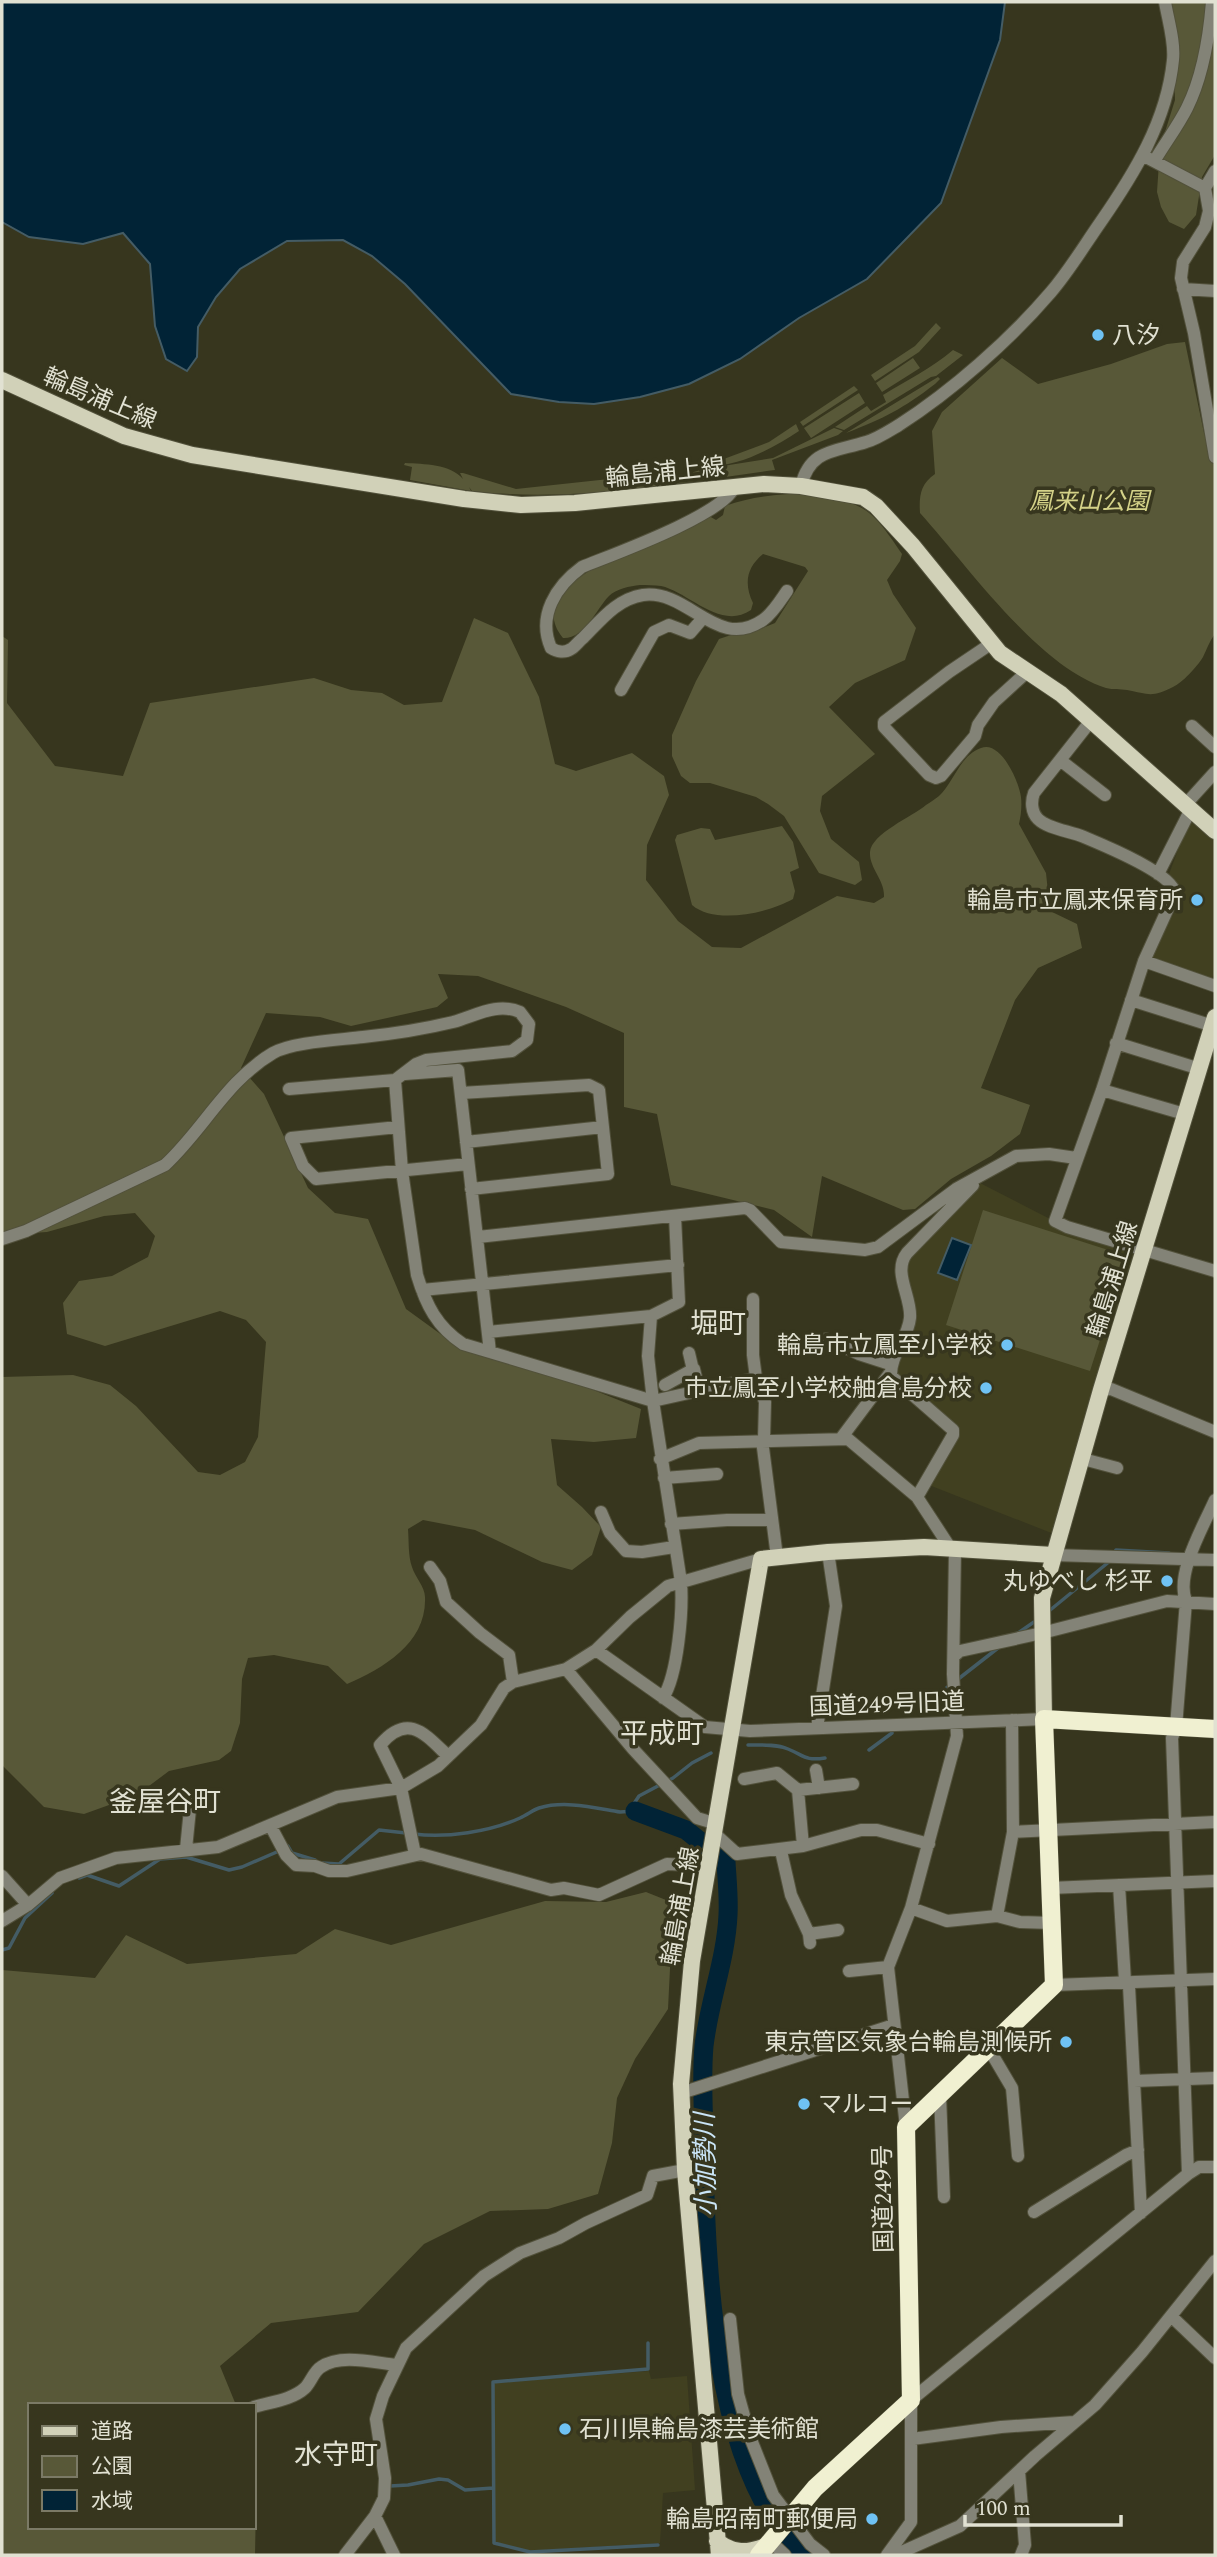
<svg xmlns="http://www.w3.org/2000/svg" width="1217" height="2557" font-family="Spectral,'Noto Sans JP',serif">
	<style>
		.built { fill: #414020 }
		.green { fill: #585838 }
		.water { fill: #012336; stroke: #445c65; stroke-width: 2 }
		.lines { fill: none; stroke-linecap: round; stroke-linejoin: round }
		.stream { stroke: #445c65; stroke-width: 3.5 }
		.river { stroke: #012336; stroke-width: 19 }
		.minor-casing { stroke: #52513b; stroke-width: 14 }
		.major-casing { stroke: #52513b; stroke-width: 18 }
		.highway-casing { stroke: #52513b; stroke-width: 19 }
		.minor { stroke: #838377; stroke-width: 12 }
		.major { stroke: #d1d1b8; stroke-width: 16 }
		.highway { stroke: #f0f0d1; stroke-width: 18 }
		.poi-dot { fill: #6fc2f4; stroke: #37361e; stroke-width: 2.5 }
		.labels { text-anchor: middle; stroke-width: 7; stroke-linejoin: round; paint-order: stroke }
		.poi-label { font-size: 24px; fill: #e1e1d2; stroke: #37361e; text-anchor: end }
		.street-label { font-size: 24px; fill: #e1e1d2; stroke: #37361e }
		.park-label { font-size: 24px; font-style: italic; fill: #d4d288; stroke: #37361e }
		.water-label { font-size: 26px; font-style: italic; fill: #cae5f7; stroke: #37361e }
		.quarter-label { font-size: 28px; fill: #e1e1d2; stroke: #37361e }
	</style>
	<rect width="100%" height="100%" fill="#37361e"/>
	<!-- built -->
	<path class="built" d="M1190,818L1215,838V972L1211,981L1154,960L1152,951L1178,906L1179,894L1169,874Z
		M980,1183L1052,1220L1139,1249L1054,1534L929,1485L959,1433V1428L896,1378L895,1369L914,1321L904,1270L907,1259Z
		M649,2371L651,2379L687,2376L695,2490L663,2493L660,2543L529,2551L495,2542L494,2383Z"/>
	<!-- green -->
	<path class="green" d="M1172,2H1215V155L1202,177L1196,215L1184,229L1169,222L1161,207L1157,192L1160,148L1175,100Z
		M936,323L941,328L919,352L875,381L871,375L915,346Z
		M1185,342L1204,433L1215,464V634C1209,642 1207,649 1203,657C1197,667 1182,683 1173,687C1152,698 1148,694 1127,690C1120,689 1113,690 1106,688C1038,667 968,566 920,513C919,497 920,484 935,474L932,431L942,412L1002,358L1038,384L1111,364L1167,344Z
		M953,350L963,355L936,376L931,377L844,430L835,427L867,406L871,411L886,402L883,395C907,380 932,368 953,350Z
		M913,358L920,368L882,392L876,383Z
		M938,377L940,379L935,384C904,408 883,419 846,433Z
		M854,386L858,390L803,426L800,422Z
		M859,393L865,403L811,438L804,428Z
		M796,424L799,431C773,448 738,468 705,466L769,442Z
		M834,428L843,431L838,435L772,460L775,470C675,483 572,503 472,491L469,487L471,491L410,480L412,467L404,465L405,463C424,464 450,464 463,479L460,473H463L516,489L665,473L670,479L704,469L773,458Z
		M809,493C866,505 869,505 902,554L900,561L887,580L893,594L916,628L905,660L855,683L829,707L875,754L822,796L820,811L831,839L859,862L862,880L855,885L819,873L784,816L768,804L756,797L710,783H690L681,776L672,756V735L696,681L719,639L740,632H753L775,623L808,571L805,567L763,554C746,568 744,584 753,603L751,610C720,631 689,592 661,586C655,585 646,585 640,585C630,586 616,589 609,596C596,609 585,639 563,638C525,591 612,559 644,545C666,535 687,526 709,516L716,520L723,515L725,506C753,496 780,494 809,493Z
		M474,618L508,633L539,697L555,764L576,771L632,753L664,776L669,795L647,845L646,880L678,921L712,947L741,948L837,896L874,903L884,897C885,880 869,868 870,852C871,834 913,816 926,805C931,802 935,799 939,796C954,782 960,755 981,748C1001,740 1019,782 1021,797C1022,806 1021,815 1019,824L1046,873L1050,911L1077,924L1082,948L1038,968L1015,1000L981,1088L1030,1105L1020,1134L991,1156L951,1179L915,1209L903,1210L822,1176L812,1237L774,1210L671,1185L657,1114L624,1107V1033L566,1007L478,976L438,974L448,998L437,1007L351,1026L320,1017L266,1013L241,1068L264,1094L308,1188L335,1213L368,1219L406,1309L457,1346L556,1375L641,1409L636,1438L594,1442L551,1439L557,1485L582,1507L601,1527L592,1555L572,1570L542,1562L475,1530L423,1520L408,1529C409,1541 408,1556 412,1567C415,1577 425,1587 425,1597C427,1643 384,1668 347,1684L328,1666L274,1655L248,1658L242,1679L240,1723L231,1751L219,1760L169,1771L137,1795L84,1814L44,1807L2,1765V1377L73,1375L110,1385L136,1406L198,1472L220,1475L245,1462L258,1437L266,1342L246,1320L220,1311L105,1346L67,1334L63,1303L79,1281L112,1276L148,1257L155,1236L135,1213L104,1216L47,1232L2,1235V636L8,640L7,703L55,766L123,776L150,703L314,678L351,690L382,693L404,705L442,702Z
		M782,826L793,842L799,868L790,872L795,891L793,899C768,913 715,925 692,905L675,840L677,835L701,828L710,829L715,840Z
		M983,1210L1127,1256L1090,1371L946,1325Z
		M646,1892L671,1902L672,1928L668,2009L635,2059L617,2098L612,2143L598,2194L548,2209L490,2211L424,2244L358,2312L271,2323L220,2366L236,2405H30V2527H254V2446L257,2453L255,2555H2V1970L95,1978L126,1935L187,1964L296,1954L335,1929L391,1945L545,1901L606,1902Z"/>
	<!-- water -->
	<path class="water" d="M2,2H1005L1000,40L941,203L867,279L799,318L740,359L689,384L640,397L594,404L559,402L511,394L405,284L372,256L343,240L287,241L240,269L216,297L198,327L197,357L187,371L166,359L155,326L150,264L123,233L83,244L29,237L2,222Z
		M952,1238L971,1245L957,1280L938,1273Z"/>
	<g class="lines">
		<!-- stream -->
		<path class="stream" d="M1113,1555L1116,1550L1169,1553
			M1049,1611L1110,1561
			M1015,1635L1034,1622
			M957,1680L998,1648
			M923,1708L951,1684
			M748,1745C761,1745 776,1744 788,1749C805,1756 805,1761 825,1758
			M869,1750L892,1733
			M414,1834C446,1838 490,1832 520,1818C527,1815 533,1810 539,1808C565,1800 595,1808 620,1812L635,1811H633V1805L639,1796L673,1778L692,1763L711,1753
			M286,1847L288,1846L292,1853L315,1860
			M322,1863L339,1864L379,1830L406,1833
			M79,1878L87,1875L119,1886L160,1859L186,1857L229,1870L242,1867L279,1851
			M2,1950L9,1948L25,1918L52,1893
			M648,2343V2369L493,2382L494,2543L530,2552L658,2545
			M390,2486L408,2485L439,2479L448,2480L465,2490L493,2488"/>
		<!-- river -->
		<path class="river" d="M635,1811L686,1830L726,1862C727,1879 729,1898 728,1915C726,1959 709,2002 704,2046C701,2079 704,2113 704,2147C705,2264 713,2471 803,2555"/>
		<!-- minor casing -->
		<g class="minor-casing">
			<path id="minor" d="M1144,156L1205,188L1209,211L1205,227L1183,262L1181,278L1194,333L1215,457
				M1155,160C1165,143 1178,126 1187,108C1203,76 1209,38 1212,2
				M1205,188L1215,171
				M1183,289L1215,291
				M801,486C810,449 835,452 866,442C877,439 889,431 899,425C952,391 1010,340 1051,292C1069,271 1084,246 1100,223C1134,174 1167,121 1173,60C1175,42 1168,20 1165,2
				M734,488C720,516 614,554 582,567C556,586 537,616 551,648C557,652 565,653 571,649C575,647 579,641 583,638C601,620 617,599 643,595C689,589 717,652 763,620C773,613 780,601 787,591
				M992,643L949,672L884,722V727L929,775L936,778L941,776L975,736L978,725L994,702L1027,672
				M621,690L654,632L669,625L690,633L703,618
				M1090,722L1034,793C1031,801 1031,812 1038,819C1048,829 1070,831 1084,837C1103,845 1172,873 1175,893L1144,961L1102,1090L1055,1221L1067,1227L1215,1271
				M1192,726L1215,747
				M1060,760L1105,795
				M1186,804L1215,772
				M1158,874L1191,809
				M1144,961L1215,986
				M1131,1000L1213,1026
				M1116,1043L1200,1069
				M405,1074L458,1070L490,1352
				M395,1080L402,1171L417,1275C426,1305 437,1327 463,1344L653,1401L681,1582C683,1611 678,1674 663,1698
				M1102,1090L1181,1113L1185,1117
				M461,1093L589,1085L599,1090L608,1174L471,1189
				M398,1127L291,1138L303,1166L316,1179L468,1164
				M466,1142L603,1127
				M478,1237L745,1208L750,1210L781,1242L865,1250L878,1247L956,1189L1016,1156L1049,1154L1076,1158
				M2,1239L26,1231L165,1165C203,1130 227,1080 273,1053C292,1042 339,1040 363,1037C392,1034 424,1029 453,1022C475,1016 497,1002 520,1012L529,1024L527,1040L512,1051L426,1060L416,1064L395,1080L289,1089
				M422,1290L678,1265
				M753,1299V1355L756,1378L765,1402L764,1439
				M651,1316L648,1356L653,1401L756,1378
				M488,1332L651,1316L679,1302L675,1216
				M826,1339L859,1354L890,1364
				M689,1353L693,1370
				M665,1385L694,1369L699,1390
				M1101,1390L1111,1389L1215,1432
				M842,1437L890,1373
				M762,1440L777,1557
				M660,1459L699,1443L848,1439L917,1497L951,1549
				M1083,1459L1117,1468
				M664,1478L717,1474
				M917,1497L953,1435V1430L891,1376C890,1355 908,1339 910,1318C912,1297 892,1272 907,1253L973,1185
				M601,1512L610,1533L626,1551L642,1552L674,1547
				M671,1524L727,1520H772
				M1053,1555L1215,1560
				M430,1567L440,1581L446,1602L480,1633L509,1655L513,1682
				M596,1650L705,1727L750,1731L1044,1719
				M954,1656L960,1651L1042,1633L1167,1601L1215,1604
				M566,1669L633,1749L697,1818L717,1824
				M817,1728L836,1606L828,1552
				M816,1770L819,1788
				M744,1779L777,1773L798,1790L853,1784
				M798,1790L803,1846
				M270,1825L286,1855L296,1865L315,1866L329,1871H347L421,1854L551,1890L564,1888L599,1895L667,1864L710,1866
				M1013,1832L1215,1822
				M715,1834L737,1854L803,1846L861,1830H877L929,1844
				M186,1849L190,1809L199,1796
				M781,1851L791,1895L809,1934L810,1943
				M415,1854L401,1788L380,1745C408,1712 425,1734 448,1756
				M2,1876L28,1905
				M1119,1885L1125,1981L1129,1986L1141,2213
				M1050,1888L1215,1881
				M911,1908L947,1921L997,1916L1020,1922L1052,1923
				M997,1916L1013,1832L1012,1720
				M2,1921L28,1905L60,1878L116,1858L218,1847L337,1797L401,1788L438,1766L481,1725L504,1688L513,1682L566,1669L596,1650L630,1617L668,1586L761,1559
				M809,1934L838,1930
				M849,1971L888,1967
				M1054,1985L1215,1979
				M989,2049L1012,2088L1018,2156
				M1134,2081L1215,2078
				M681,2093L894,2025
				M940,2095L944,2197
				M906,2127L888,1967L911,1908L957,1736L953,1674L955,1550
				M1188,2174L1172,1738L1176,1727L1186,1601C1175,1574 1204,1525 1215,1500
				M1034,2212L1126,2155L1138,2150
				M1171,2316L1215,2358
				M730,2319L738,2394L750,2437L773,2495L810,2544L824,2555
				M254,2407C270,2402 292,2400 305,2388C311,2382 314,2371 321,2367C341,2353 375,2363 397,2365
				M912,2439L1001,2427L1074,2422
				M1019,2471L1025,2545L1021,2555
				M375,2516L394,2555
				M770,2541L785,2555
				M345,2555L375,2516L384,2498L385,2478L376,2419L383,2396L406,2348L484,2276L520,2253L559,2238L586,2223L647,2195L653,2176L685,2170
				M887,2555L911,2522V2400L1188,2174L1199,2167H1215
				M895,2555L960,2526L1035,2456L1095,2405L1142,2352L1215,2261"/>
		</g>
		<!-- major casing -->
		<g class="major-casing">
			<path id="major" d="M2,380L124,436L192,455L464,499L521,505L575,503L764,484L801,486L863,497L876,506L913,546L1000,653L1061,694L1215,831
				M1044,1719L1042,1598L1101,1390L1215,1017
				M717,2541C733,2554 748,2553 766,2546
				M719,2555L685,2170L681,2084L692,1961L761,1559L828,1552L924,1547L1053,1555"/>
		</g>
		<!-- highway casing -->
		<g class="highway-casing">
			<path id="highway" d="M759,2555L815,2488L911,2400L906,2127L1054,1985L1044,1719L1215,1729"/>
		</g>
		<!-- minor -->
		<use href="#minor" class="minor"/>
		<!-- major -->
		<use href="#major" class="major"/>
		<!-- highway -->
		<use href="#highway" class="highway"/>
	</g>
	<!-- markers -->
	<g class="poi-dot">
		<circle cx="1098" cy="335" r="7"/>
		<circle cx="1197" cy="900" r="7"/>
		<circle cx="1007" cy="1345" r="7"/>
		<circle cx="986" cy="1388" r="7"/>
		<circle cx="1167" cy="1581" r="7"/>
		<circle cx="1066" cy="2042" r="7"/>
		<circle cx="804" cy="2104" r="7"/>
		<circle cx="565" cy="2429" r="7"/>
		<circle cx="872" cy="2519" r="7"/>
	</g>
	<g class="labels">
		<!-- poi labels -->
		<g class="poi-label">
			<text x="1112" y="343" text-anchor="start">八汐</text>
			<text x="1183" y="908">輪島市立鳳来保育所</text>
			<text x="993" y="1353">輪島市立鳳至小学校</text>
			<text x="972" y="1396">市立鳳至小学校舳倉島分校</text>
			<text x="1153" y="1589">丸ゆべし 杉平</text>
			<text x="1052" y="2050">東京管区気象台輪島測候所</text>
			<text x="818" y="2112" text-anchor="start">マルコー</text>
			<text x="579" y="2437" text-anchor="start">石川県輪島漆芸美術館</text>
			<text x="858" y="2527">輪島昭南町郵便局</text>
		</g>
		<!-- street labels -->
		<g class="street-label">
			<text transform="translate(100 398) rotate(23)" y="8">輪島浦上線</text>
			<text transform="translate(665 472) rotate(-6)" y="8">輪島浦上線</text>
			<text transform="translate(1112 1279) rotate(-73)" y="8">輪島浦上線</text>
			<text transform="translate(887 1704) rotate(-2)" y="8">国道249号旧道</text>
			<text transform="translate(680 1906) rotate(-80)" y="8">輪島浦上線</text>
			<text transform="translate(883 2199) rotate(-91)" y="8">国道249号</text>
		</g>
		<!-- park labels -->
		<g class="park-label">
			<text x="1089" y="509">鳳来山公園</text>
		</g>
		<!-- water labels -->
		<g class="water-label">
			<text transform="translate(705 2165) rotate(-91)" y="9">小加勢川</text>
		</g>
		<!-- quarter labels -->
		<g class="quarter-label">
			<text x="718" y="1333">堀町</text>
			<text x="662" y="1743">平成町</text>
			<text x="165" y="1811">釜屋谷町</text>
			<text x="336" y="2464">水守町</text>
		</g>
	</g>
	<!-- border -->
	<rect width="1217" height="2557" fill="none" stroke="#e1e1d2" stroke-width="7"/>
	<!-- legend -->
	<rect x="28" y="2403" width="228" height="126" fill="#37361e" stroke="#7b7a66" stroke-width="2"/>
	<rect x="42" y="2426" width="35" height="10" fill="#d1d1b8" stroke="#7b7a66" stroke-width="2"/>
	<text x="91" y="2438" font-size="21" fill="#e1e1d2">道路</text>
	<rect x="42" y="2456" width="35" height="21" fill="#585838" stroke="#7b7a66" stroke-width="2"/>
	<text x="91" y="2473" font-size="21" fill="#e1e1d2">公園</text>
	<rect x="42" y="2490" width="35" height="21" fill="#012336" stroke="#7b7a66" stroke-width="2"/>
	<text x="91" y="2508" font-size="21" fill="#e1e1d2">水域</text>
	<!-- scale -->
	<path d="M965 2515v10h156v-10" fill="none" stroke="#e1e1d2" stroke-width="3.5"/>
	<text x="976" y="2515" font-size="21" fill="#e1e1d2" stroke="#37361e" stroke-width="5" paint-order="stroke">100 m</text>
</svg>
